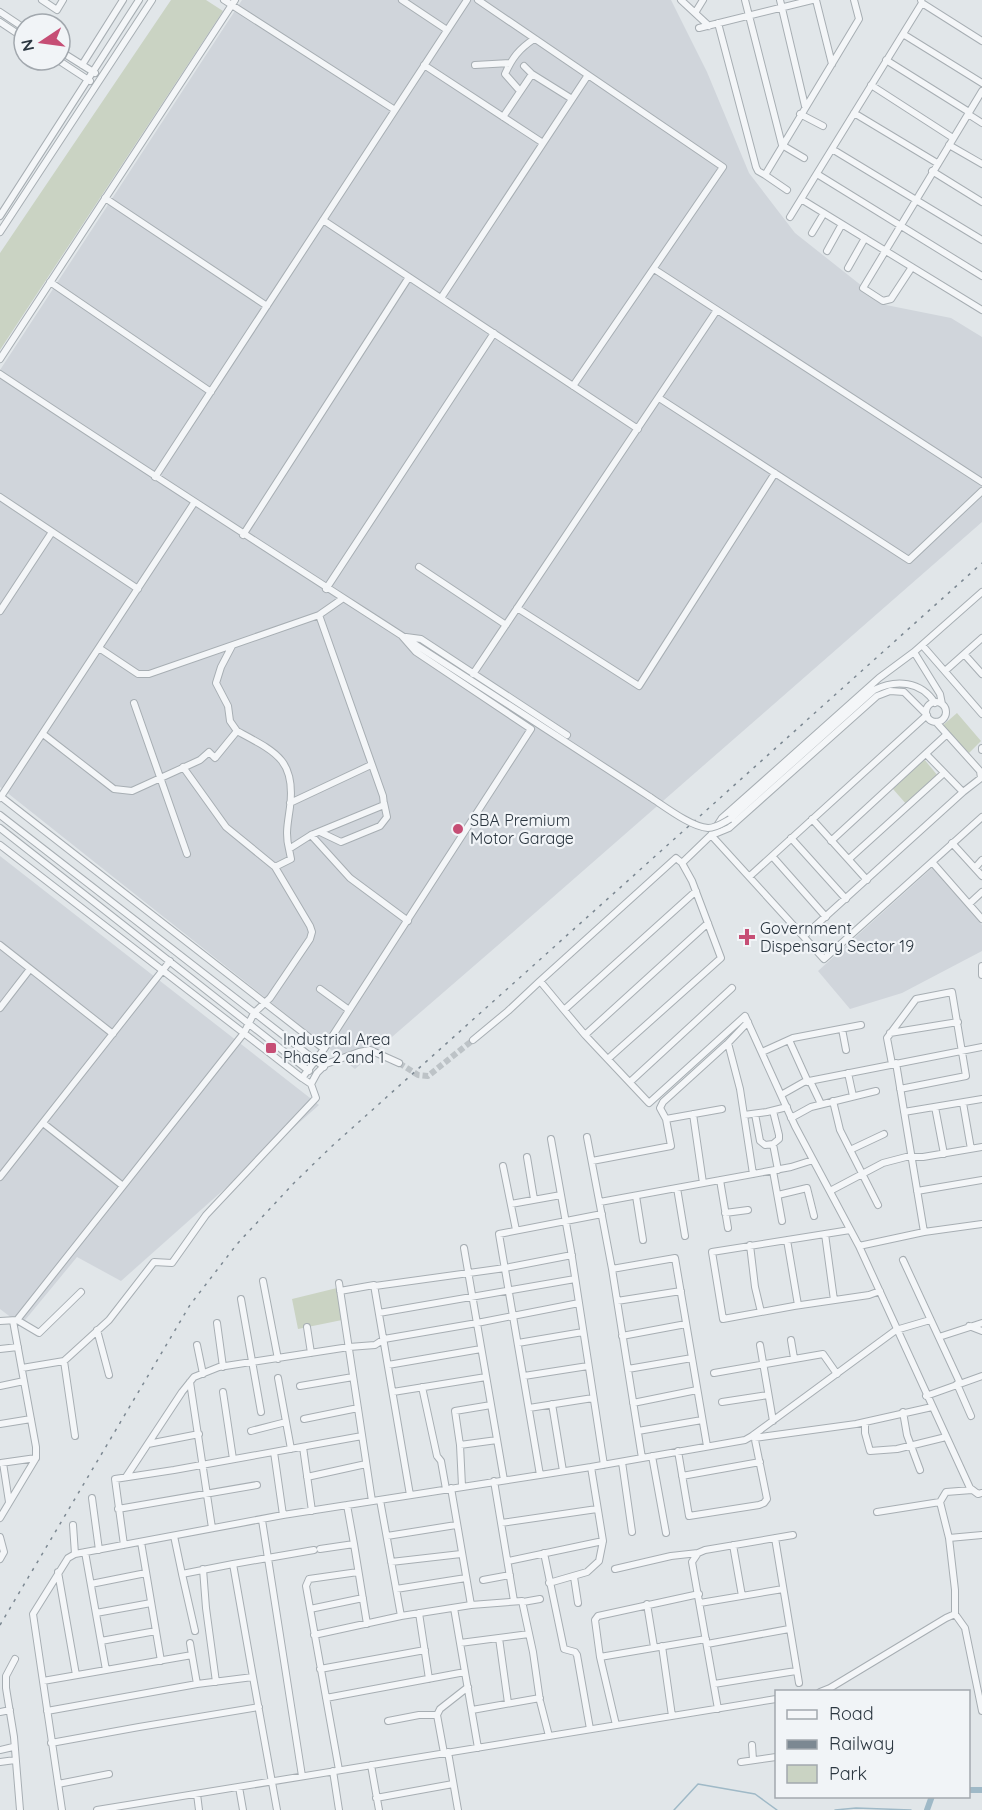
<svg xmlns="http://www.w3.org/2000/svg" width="982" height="1810" font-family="Quicksand,sans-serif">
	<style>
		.built { fill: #d0d5db }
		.green { fill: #cad3c3 }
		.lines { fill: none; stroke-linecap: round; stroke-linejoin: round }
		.stream { stroke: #9fb9c7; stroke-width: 1.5 }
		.canal { stroke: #9fb9c7; stroke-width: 6 }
		.minor-tunnel { stroke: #bdc3c7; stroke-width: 6; stroke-dasharray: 6 3; stroke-linecap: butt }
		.minor-casing { stroke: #a7aeb3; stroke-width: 8 }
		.minor { stroke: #f4f6f8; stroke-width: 6 }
		.rail { stroke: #7c8892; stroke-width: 1.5; stroke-dasharray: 3 6; stroke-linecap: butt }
		.minor-bridge-casing { stroke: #a7aeb3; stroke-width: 8; stroke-linecap: butt }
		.minor-bridge { stroke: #f4f6f8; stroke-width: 6 }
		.poi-dot { fill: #c64e75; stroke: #f1f4f7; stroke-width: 2 }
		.labels { text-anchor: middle; stroke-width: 4.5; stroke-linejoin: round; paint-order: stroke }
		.poi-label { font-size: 16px; fill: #2b3640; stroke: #f1f4f7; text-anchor: start }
	</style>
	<rect width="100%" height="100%" fill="#e1e6e9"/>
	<!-- built -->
	<path class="built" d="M242,0H671L707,72L749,173L795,233L886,305L951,318L982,337V522L520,926L355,1069L0,787V370Z
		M0,856L319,1105L121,1281L77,1257L21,1325L0,1309Z
		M933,867L982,925V951L902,993L850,1009L818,971Z"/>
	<!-- green -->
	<path class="green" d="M171,0H206L223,11L0,350V253Z
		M957,713L981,741L969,753L942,726Z
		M924,759L938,776L907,805L893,789Z
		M337,1288L342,1320L298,1329L292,1299Z"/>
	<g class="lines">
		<!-- stream -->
		<path class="stream" d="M674,1810L698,1784L755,1794L777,1810
			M835,1810L856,1808L911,1810"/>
		<!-- canal -->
		<path class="canal" d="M968,1790H982
			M927,1810L932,1796"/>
		<!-- minor-tunnel -->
		<path class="minor-tunnel" d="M399,1063L418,1075L428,1076L473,1040"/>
		<!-- minor casing -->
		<g class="minor-casing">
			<path id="minor" d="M42,0L57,10L63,0
				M224,0L395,110
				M402,0L447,30
				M478,0L723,167L573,386
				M681,0L709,26
				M745,0L782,145L804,158
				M780,0L805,106
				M816,0L832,64
				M922,3L982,41
				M0,12L24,28
				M695,13L703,0
				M0,22L24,38
				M718,23L756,167L758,171L765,175
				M699,28L812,0
				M903,34L982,83
				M60,51L95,73
				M58,60L90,81
				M886,60L969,112
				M82,65L123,0
				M424,65L543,143
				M475,65L510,63
				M532,74L572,99
				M871,85L953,138
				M520,91L505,74C512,58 519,49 534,39
				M854,113L937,163
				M800,114L823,126
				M968,114L982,123
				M503,117L532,74L524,66
				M949,145L982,164
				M832,149L982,240
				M932,171L982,202
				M817,174L982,276
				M787,190L765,175L859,19L854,0
				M105,198L267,306
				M801,199L982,310
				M0,216L139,0
				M790,217L922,3L921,0
				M323,220L638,429
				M0,232L152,0
				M812,233L824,213
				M827,251L842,224
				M912,267L891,299L883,301L863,288L982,91
				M848,268L865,238
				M654,269L982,482
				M50,282L211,392
				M441,298L588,75
				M0,359L235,0
				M0,374C215,517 434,655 650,797
				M659,398L909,560L982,491
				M155,477L467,0
				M0,497L138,589
				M243,535L409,277
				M419,567L506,625
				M326,589L494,333
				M517,608L639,686L775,473
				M0,611L52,532
				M319,615L342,599
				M406,637L421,639L567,735
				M922,645L982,714
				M965,655L982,674
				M945,671L982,638
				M473,674L717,310
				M926 712a10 10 0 1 1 20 0a10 10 0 1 1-20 0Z
				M134,703L187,854
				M942,704L940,694L914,652L982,592
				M237,731C276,752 296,760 290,807C288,823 285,833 289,849
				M43,734L114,789L132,791L200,760L209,752L215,758L237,731L230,721L228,706L216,683L221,667L232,646
				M982,748V750
				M926,754L963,792
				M183,767L226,827L275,867
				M0,796L324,1049
				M0,798L194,503
				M290,803L371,765
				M0,815L324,1067
				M730,819L874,690C896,679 921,681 935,703
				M812,819L867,880
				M0,828L309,1071
				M320,832L341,842L380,826L387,817L384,803
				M311,835L350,878L408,921
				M711,835L824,959L982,817
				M712,835L729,828L877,696L890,691L904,692L927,715L750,876
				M791,838L846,899
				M831,841L946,735
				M952,843L982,876
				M0,845L302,1078L324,1049L531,729L416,652L402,636
				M772,856L826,917
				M849,859L944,773
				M932,862L982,919
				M975,868L982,860
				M969,904L982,892
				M708,923L585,1035L649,1103L745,1016L795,1126L859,1246L970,1488L978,1494L982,1493
				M804,936L963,792L981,778L980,771L936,722
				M0,945L113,1034
				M982,966V975
				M320,989L349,1010
				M0,1008L30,969
				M564,1010L540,981L676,858L682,863
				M842,1029L846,1050
				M890,1033L958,1022
				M585,1035L564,1010L696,891
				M473,1040L508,1011L540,981
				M789,1040L808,1082
				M728,1043L740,1089L753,1174
				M762,1052L793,1038L861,1025
				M609,1058L721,958L692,881L682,863L711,835L722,818L776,770L879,678L914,652
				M896,1063L924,1232
				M892,1064L887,1038L916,999L952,992L966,1076L900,1089
				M848,1073L853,1096
				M810,1081L821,1104
				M630,1082L732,988
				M311,1084L317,1073L326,1064L359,1052L370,1050L399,1063
				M781,1095L804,1082L982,1047
				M833,1101L840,1130L878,1205
				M963,1103L971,1149
				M935,1107L944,1154
				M904,1112L982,1099
				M693,1114L703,1183
				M755,1114L760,1141L765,1145L773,1144L779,1139V1135L773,1111
				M744,1115L767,1112L787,1107
				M791,1118L811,1107L876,1091
				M666,1119L722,1109
				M43,1123L123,1186
				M587,1137L612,1269
				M551,1139L571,1251L604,1465
				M773,1144L778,1170
				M850,1150L884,1134
				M527,1157L534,1199
				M592,1161L671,1146L666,1119L660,1108L663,1102L728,1043L748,1022
				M503,1166L516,1230
				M773,1171L782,1221
				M0,1177L170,961
				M720,1180L728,1228
				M677,1188L685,1236
				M830,1191L883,1163L906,1157H923L982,1147
				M917,1191L982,1180
				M778,1195L807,1188L814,1216
				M636,1196L643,1240
				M600,1202L791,1167L813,1160
				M511,1204L561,1195
				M725,1213L748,1210
				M850,1230L712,1252L723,1319L794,1306L869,1295L880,1291
				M825,1234L834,1300
				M787,1240L798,1305
				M750,1245L755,1287L761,1312
				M859,1246L924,1232L982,1224
				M464,1248L504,1480
				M903,1260L960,1383
				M263,1281L278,1359
				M339,1283L372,1501
				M375,1286L505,1268L572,1255
				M340,1291L374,1285L410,1495
				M241,1299L261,1412
				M617,1301L681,1291
				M379,1313L575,1279
				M17,1320L39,1333L81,1292
				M0,1321L17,1320L244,1033L254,1013L270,998L310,939L312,932L310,926L275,867L291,859L289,849L311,835L384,805L383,796L319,615L149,674H138L99,648
				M217,1323L223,1367
				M969,1326L982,1331
				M307,1327L311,1353
				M97,1330L109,1375
				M622,1336L686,1324
				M939,1337L982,1323
				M791,1340L794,1358
				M518,1343L583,1332
				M197,1345L203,1374
				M760,1345L773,1421
				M0,1349L18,1347
				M64,1361L75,1436
				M388,1365L481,1349
				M22,1368L64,1361L109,1320L154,1262L172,1263L206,1215L316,1098L311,1084L302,1078
				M628,1369L692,1358
				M714,1373L823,1354L837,1374
				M524,1376L588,1366
				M278,1378L291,1449
				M190,1382L212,1528
				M957,1384L971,1416
				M0,1386L24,1381
				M300,1386L353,1377
				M422,1387L437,1456L441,1461L446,1489
				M223,1392L233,1459
				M393,1392L486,1377
				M926,1396L982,1376
				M722,1402L768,1395
				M633,1403L697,1390
				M552,1404L563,1471
				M491,1405L455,1411L460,1445L497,1440
				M529,1408L593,1398
				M903,1412L907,1435L920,1470
				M304,1419L358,1408
				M865,1422V1433L870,1451L897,1449L946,1437
				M0,1424L31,1419
				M251,1431L286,1422
				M638,1431L702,1420
				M754,1438L856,1424L932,1407
				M148,1444L199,1434
				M460,1445L462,1486
				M303,1447L312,1511
				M678,1451L689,1516L759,1505L764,1503L767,1499L754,1435
				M274,1452L283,1515
				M652,1456L666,1533
				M642,1458L612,1269L675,1258L707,1446
				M622,1462L632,1532
				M1,1463L36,1458
				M3,1463L9,1502
				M540,1475L499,1234L602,1214
				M682,1476L760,1462
				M126,1477L182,1392L194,1377L219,1367L349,1347L375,1345L384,1339L477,1323L579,1303
				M307,1477L366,1464
				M494,1481L514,1601
				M451,1488L471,1605
				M92,1498L99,1550
				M118,1509L257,1485
				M877,1512L940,1502
				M0,1518L36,1458V1447L13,1321
				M262,1520L302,1776
				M501,1523L597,1509
				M73,1525L75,1554
				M174,1536L182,1574L233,1564L253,1677
				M387,1536L456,1525
				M0,1537L4,1552L0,1559
				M775,1538L799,1683
				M949,1538L982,1535
				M141,1542L161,1661
				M354,1544L367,1624
				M124,1545L115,1479L174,1470L362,1436
				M733,1545L742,1596
				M320,1549L354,1544L347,1505
				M85,1552L106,1670
				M544,1553L564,1649L575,1652L577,1655L590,1729
				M508,1561L603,1541
				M391,1562L461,1554
				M233,1564L314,1550
				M203,1569L206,1608L216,1682
				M615,1569L671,1556L698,1553
				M58,1572L76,1675
				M182,1574L195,1631
				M574,1577L578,1603
				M483,1580L510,1575
				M549,1583L587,1572L599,1561L603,1541L591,1467
				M91,1584L146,1573
				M396,1589L466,1578
				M523,1602L540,1599
				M700,1603L783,1589
				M647,1604L654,1647
				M454,1608L478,1748
				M310,1609L363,1598
				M96,1613L151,1603
				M419,1613L429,1679
				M955,1614V1590L949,1538L940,1502L946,1492L972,1490
				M401,1616L471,1605L522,1601L533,1652L540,1701L549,1736
				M314,1635L401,1616L380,1500
				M499,1638L508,1703
				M101,1641L156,1631
				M190,1643L192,1655
				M460,1643L529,1634
				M707,1644L789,1629
				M662,1646L672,1716
				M600,1657L706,1639
				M15,1659L6,1676V1688L14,1737L20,1810
				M320,1669L425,1650
				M43,1681L192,1655L197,1684
				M714,1684L796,1671
				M820,1692L830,1688L946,1618L955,1614L965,1628L982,1711
				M326,1698L465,1672
				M718,1709L692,1562L698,1553L705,1550L793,1535
				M472,1710L540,1698
				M47,1711L197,1684L253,1677L277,1810
				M0,1712L10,1710
				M388,1721L419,1715H437
				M616,1725L600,1657L595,1620L598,1616L699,1594
				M51,1743L139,1727L259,1707
				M752,1745L753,1760
				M0,1750L13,1747
				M448,1752L458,1810
				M444,1753L437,1715L440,1709L468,1687
				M0,1762L15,1760
				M741,1762L776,1757
				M371,1765L379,1810
				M339,1770L306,1586L309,1579L358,1572
				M333,1771L339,1810
				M58,1784L109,1774
				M239,1787L243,1810
				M197,1794L199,1810
				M376,1798L453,1784
				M62,1810L33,1614L68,1558L75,1554L283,1515L591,1467L745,1440L752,1436L896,1330L930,1320
				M97,1810L776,1699"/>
		</g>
		<!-- minor -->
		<use href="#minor" class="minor"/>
		<!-- rail -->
		<path class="rail" d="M0,1625L190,1305L237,1244L293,1184L331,1147L982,563"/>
		<!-- minor-bridge casing -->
		<g class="minor-bridge-casing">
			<path id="minor-bridge" d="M650,797C664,806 691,827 708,828C716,828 723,823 730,819"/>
		</g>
		<!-- minor-bridge -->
		<use href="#minor-bridge" class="minor-bridge"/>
	</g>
	<!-- markers -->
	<g class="poi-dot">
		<circle cx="458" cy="829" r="6"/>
		<path d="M744 928h6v6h6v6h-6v6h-6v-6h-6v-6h6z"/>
		<rect x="265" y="1042" width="12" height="12" rx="3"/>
	</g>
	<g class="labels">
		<!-- poi labels -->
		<g class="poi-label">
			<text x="470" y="826">SBA Premium<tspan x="470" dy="18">Motor Garage</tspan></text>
			<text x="760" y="934">Government<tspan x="760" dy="18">Dispensary Sector 19</tspan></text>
			<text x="283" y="1045">Industrial Area<tspan x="283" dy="18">Phase 2 and 1</tspan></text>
		</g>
	</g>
	<!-- legend -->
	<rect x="775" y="1690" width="195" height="108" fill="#f1f4f7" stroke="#a2a8ae" stroke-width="1.5"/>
	<rect x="787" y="1710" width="30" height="9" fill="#f4f6f8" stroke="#a2a8ae" stroke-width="1.5"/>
	<text x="829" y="1720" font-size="18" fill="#2b3640">Road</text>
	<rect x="787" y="1740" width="30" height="9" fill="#7c8892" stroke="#a2a8ae" stroke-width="1.5"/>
	<text x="829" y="1750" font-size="18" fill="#2b3640">Railway</text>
	<rect x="787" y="1765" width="30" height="18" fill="#cad3c3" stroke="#a2a8ae" stroke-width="1.5"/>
	<text x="829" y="1780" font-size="18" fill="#2b3640">Park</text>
	<!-- north arrow -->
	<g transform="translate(42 42) rotate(257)"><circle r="28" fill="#f1f4f7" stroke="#a2a8ae" stroke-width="1.5"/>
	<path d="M0-4.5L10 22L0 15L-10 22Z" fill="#c64e75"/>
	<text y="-9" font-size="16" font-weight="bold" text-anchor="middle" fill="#2b3640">N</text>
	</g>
</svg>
